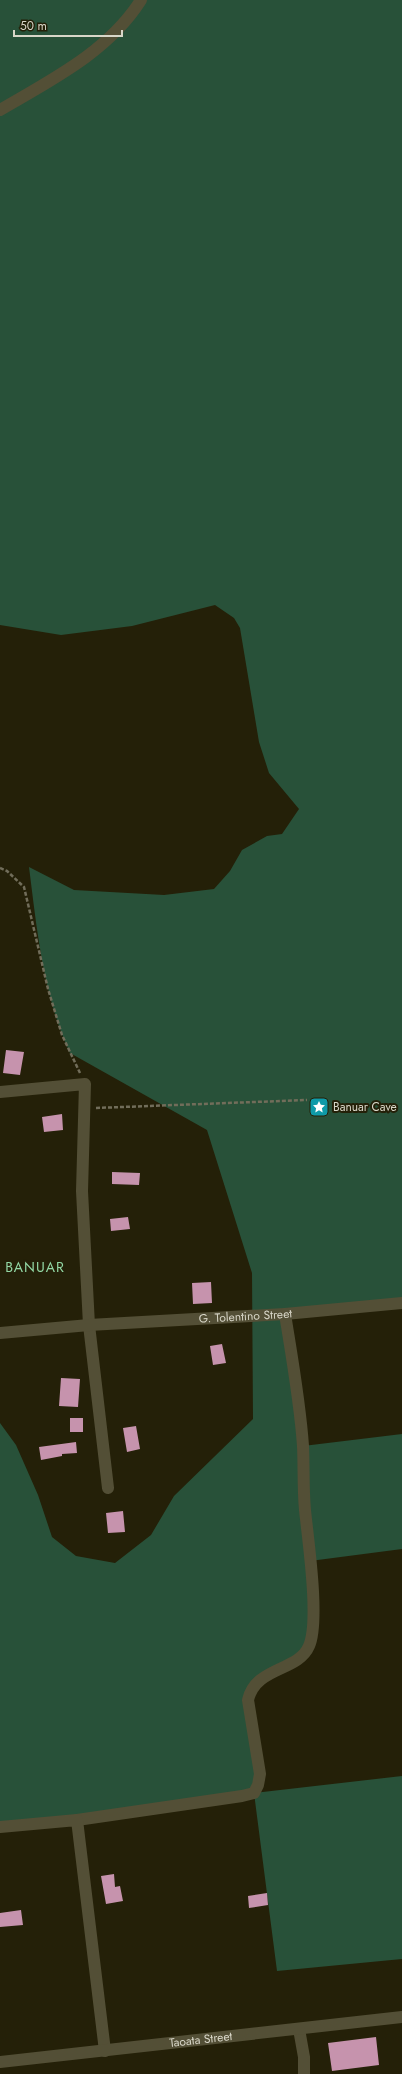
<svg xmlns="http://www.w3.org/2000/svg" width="402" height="2074" font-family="Jost,sans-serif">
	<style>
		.green { fill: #285139 }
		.building { fill: #c693ad }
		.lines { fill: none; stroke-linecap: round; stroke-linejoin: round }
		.path { stroke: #716d5a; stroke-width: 2.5; stroke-dasharray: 4 2; stroke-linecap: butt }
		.minor { stroke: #534f36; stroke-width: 12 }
		.labels { text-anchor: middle; stroke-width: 4; stroke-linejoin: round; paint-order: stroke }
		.poi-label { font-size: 12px; fill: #d8d6c8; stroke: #242008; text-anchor: start }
		.street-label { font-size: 12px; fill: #d8d6c8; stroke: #242008 }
		.quarter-label { font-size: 14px; letter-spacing: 1px; fill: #93d8a5; stroke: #242008 }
	</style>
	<rect width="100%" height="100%" fill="#242008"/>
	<!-- green -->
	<path class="green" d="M0,0H402V1303L285,1314L303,1446L402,1434V1549L310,1561L309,1646L250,1692L260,1774L254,1793L402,1776V1959L277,1971L254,1793L0,1827V1423L16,1445L38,1495L52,1537L76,1556L115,1563L151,1535L174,1496L253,1419L252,1273L207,1130L70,1053C43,995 37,930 29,867L74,890L164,895L214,889L230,871L242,850L267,836L282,834L299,809L269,773L259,742L240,628L234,618L215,605L132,626L61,635L0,625Z"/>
	<!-- building -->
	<path class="building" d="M6,1050L24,1052L20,1075L3,1073Z
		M62,1114L63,1130L44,1132L42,1117Z
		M112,1172L140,1173L139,1185L112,1184Z
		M128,1217L130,1229L111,1231L110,1219Z
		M211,1282L212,1303L193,1304L192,1283Z
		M222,1344L226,1363L213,1365L210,1346Z
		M61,1378L80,1379L78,1407L59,1406Z
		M70,1418H83V1432H70Z
		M136,1426L140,1449L127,1452L123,1428Z
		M76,1442L77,1453L62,1454V1456L41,1460L39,1447Z
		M123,1511L125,1532L108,1533L106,1513Z
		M114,1874L115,1887L120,1886L123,1901L106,1904L101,1876Z
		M267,1893L268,1905L249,1908L248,1896Z
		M21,1910L23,1925L0,1927V1913Z
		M376,2037L379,2065L332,2071L328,2043Z"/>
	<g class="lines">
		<!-- path -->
		<path class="path" d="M0,868L7,871L24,887L48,989L62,1035L80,1073
			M96,1108L307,1100"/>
		<!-- minor -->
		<g class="minor">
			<path d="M0,110C51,80 108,52 141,0"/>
			<path d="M0,1092L85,1084L82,1191L89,1325L108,1488"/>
			<path id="s1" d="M0,1333L89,1325L285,1314L402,1303"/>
			<path d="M77,1820L242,1796L254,1793L258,1785L260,1774L248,1700C256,1666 298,1672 309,1646C320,1621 308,1540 305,1510C303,1489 304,1468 303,1446C300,1402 292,1358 285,1314"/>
			<path d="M0,1827L77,1820L105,2051"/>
			<path d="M299,2029L304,2057V2074"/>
			<path id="s2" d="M0,2062L402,2017"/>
		</g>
	</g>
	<!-- icons -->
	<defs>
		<g id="sight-square" transform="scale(1)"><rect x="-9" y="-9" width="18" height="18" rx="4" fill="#0f9aa8" stroke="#242008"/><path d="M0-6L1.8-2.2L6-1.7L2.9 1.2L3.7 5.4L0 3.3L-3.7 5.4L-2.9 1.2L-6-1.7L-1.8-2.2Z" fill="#fff"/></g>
	</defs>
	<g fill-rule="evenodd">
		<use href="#sight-square" x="319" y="1107"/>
	</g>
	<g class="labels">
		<!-- poi labels -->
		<g class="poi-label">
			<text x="333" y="1111">Banuar Cave</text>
		</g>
		<!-- street labels -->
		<g class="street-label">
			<text dy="4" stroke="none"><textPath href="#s1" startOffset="246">G. Tolentino Street</textPath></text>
			<text dy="4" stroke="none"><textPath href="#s2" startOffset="202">Taoata Street</textPath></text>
		</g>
		<!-- quarter labels -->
		<g class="quarter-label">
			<text x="35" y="1272">BANUAR</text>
		</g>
	</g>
	<!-- scale -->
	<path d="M14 30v6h108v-6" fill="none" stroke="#d8d6c8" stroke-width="2"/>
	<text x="20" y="30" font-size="12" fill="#d8d6c8" stroke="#242008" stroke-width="3" paint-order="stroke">50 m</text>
</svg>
